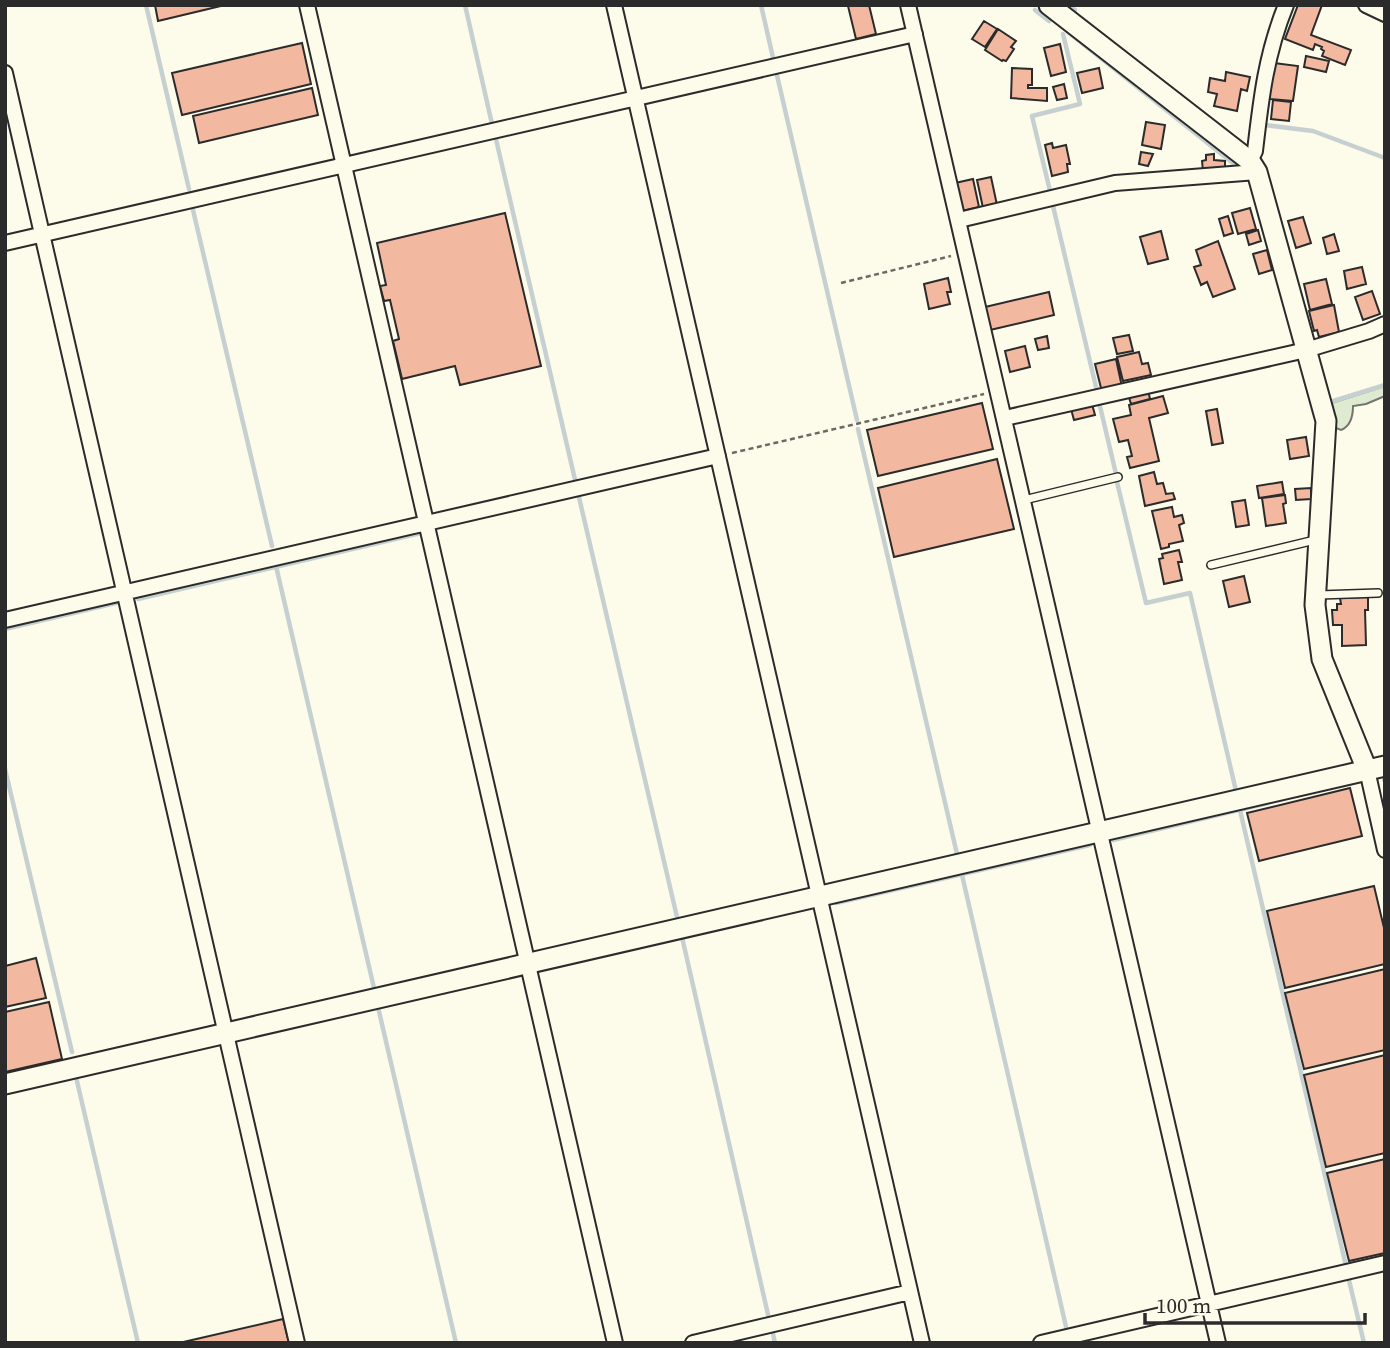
<svg xmlns="http://www.w3.org/2000/svg" width="1390" height="1348" font-family="'Source Serif 4',serif">
	<style>
		.green { fill: #deebd1; stroke: #74746e; stroke-width: 2 }
		.lines { fill: none; stroke-linecap: round; stroke-linejoin: round }
		.stream { stroke: #c7d0d0; stroke-width: 4.5 }
		.building { fill: #f2b8a0; stroke: #2b2b2b; stroke-width: 2 }
		.lane-casing { stroke: #2b2b2b; stroke-width: 10 }
		.street-casing { stroke: #2b2b2b; stroke-width: 18 }
		.secondary-casing { stroke: #2b2b2b; stroke-width: 23 }
		.path { stroke: #6a6964; stroke-width: 2.5; stroke-dasharray: 5 3.5; stroke-linecap: butt }
		.lane { stroke: #fdfbea; stroke-width: 7 }
		.street { stroke: #fdfbea; stroke-width: 14 }
		.secondary { stroke: #fdfbea; stroke-width: 19 }
	</style>
	<rect width="100%" height="100%" fill="#fdfbea"/>
	<!-- green -->
	<path class="green" d="M1385,386V396L1366,404L1353,406C1353,416 1351,426 1341,430L1336,428L1328,404Z"/>
	<g class="lines">
		<!-- stream -->
		<path class="stream" d="M146,5L189,189
			M465,5L492,124
			M761,5L774,62
			M1069,5L1075,10
			M1035,10L1049,21
			M1068,32L1239,168
			M776,71L857,420
			M1265,125L1313,131L1385,158
			M495,135L576,484
			M1050,191L1032,116L1080,104L1063,34
			M1053,206L1097,391
			M193,210L272,546
			M1099,402L1116,474
			M1330,402L1385,385
			M858,429L957,854
			M1117,482L1146,603L1190,593L1236,791
			M578,493L677,917
			M276,566L374,988
			M138,599L421,533
			M5,629L116,603
			M5,769L72,1052
			M1384,780H1385
			M1240,810L1346,1266
			M1113,840L1268,803
			M962,875L1067,1331
			M836,903L1090,845
			M682,937L769,1319
			M378,1007L456,1343
			M76,1077L138,1343
			M1348,1276L1364,1343
			M772,1329L775,1343"/>
	</g>
	<!-- building -->
	<path class="building" d="M155,5H225L158,21Z
		M869,5L876,34L856,39L848,6Z
		M1298,5H1322L1311,35L1351,50L1345,65L1322,56L1324,51L1321,49L1322,47L1315,44L1313,50L1285,39Z
		M984,21L997,29L985,47L972,39Z
		M998,29L1016,41L1011,47L1014,49L1006,61L1003,60L1002,61L985,50Z
		M302,43L311,84L182,115L172,73Z
		M1060,44L1066,72L1051,76L1044,48Z
		M1306,56L1329,61L1326,72L1304,67Z
		M1274,63L1298,66L1293,101L1269,99Z
		M1012,68L1032,69V85H1028V88H1047V101L1011,98Z
		M1099,68L1103,88L1082,93L1077,73Z
		M1226,72L1250,77L1247,91L1241,89L1237,111L1214,106L1217,94L1208,92L1210,78L1225,81Z
		M1064,84L1067,98L1057,100L1053,87Z
		M312,88L318,115L199,143L193,116Z
		M1273,100L1291,102L1289,121L1271,119Z
		M1146,122L1165,125L1161,149L1142,145Z
		M1052,143L1053,148L1066,145L1070,164H1067L1068,172L1052,176L1045,145Z
		M1141,152L1153,154L1148,166L1139,164Z
		M1214,154V160L1225,161V170L1203,171L1202,161L1206,160V155Z
		M991,177L997,205L983,208L977,180Z
		M973,179L979,207L962,211L955,183Z
		M1250,208L1256,229L1238,234L1232,213Z
		M505,213L541,366L460,385L455,366L402,379L393,341L399,339L390,300L384,301L380,286L386,285L377,243Z
		M1228,216L1233,233L1224,236L1219,219Z
		M1303,217L1311,243L1296,248L1288,221Z
		M1258,230L1261,241L1249,245L1246,234Z
		M1161,231L1168,259L1148,264L1140,237Z
		M1334,234L1339,251L1327,254L1323,238Z
		M1218,241L1235,289L1213,297L1207,282L1201,285L1194,267L1201,265L1196,250Z
		M1267,250L1272,270L1259,274L1253,254Z
		M1362,267L1366,284L1347,289L1344,271Z
		M948,278L951,292H947L950,304L929,309L924,284Z
		M1326,279L1332,304L1310,310L1304,284Z
		M1372,291L1380,314L1363,320L1355,297Z
		M1049,292L1054,315L990,330L985,307Z
		M1334,305L1339,332L1319,337L1317,330L1314,331L1309,311Z
		M1129,335L1133,351L1117,354L1113,338Z
		M1047,336L1049,348L1038,350L1035,339Z
		M1025,346L1030,367L1010,372L1005,351Z
		M1139,352L1142,364L1148,363L1151,375L1123,381L1117,357Z
		M1116,359L1122,387L1102,392L1095,364Z
		M1148,390L1150,399L1131,404L1128,394Z
		M1163,396L1168,413L1149,418L1159,461L1130,468L1127,457L1132,456L1128,440L1119,442L1113,419L1131,415L1129,405Z
		M982,403L993,449L878,476L867,430Z
		M1092,404L1095,415L1074,420L1071,409Z
		M1217,409L1223,443L1212,445L1206,411Z
		M1306,437L1309,456L1290,459L1287,440Z
		M997,459L1014,529L894,557L878,488Z
		M1154,472L1157,484L1163,483L1166,494L1173,493L1175,499L1145,506L1139,476Z
		M1282,482L1284,494L1259,498L1257,486Z
		M1311,488V499L1296,500L1295,489Z
		M1285,495L1286,503L1283,504L1286,523L1266,526L1262,498Z
		M1245,500L1249,525L1236,527L1232,502Z
		M1172,507L1174,517L1182,515L1184,523L1179,525L1183,541L1169,544V547L1161,549L1152,511Z
		M1179,550L1182,562H1178L1182,580L1164,584L1159,559L1163,558L1162,554Z
		M1244,576L1250,602L1229,607L1223,581Z
		M1368,597V610H1365L1366,645L1342,646V625H1333L1332,610H1337V604H1341L1340,598Z
		M1350,788L1362,836L1259,861L1247,813Z
		M1374,886L1385,932V964L1285,988L1267,911Z
		M36,958L46,998L5,1007V966Z
		M1385,969V1050L1304,1069L1285,993Z
		M49,1002L62,1059L5,1072V1012Z
		M1385,1055V1153L1326,1167L1304,1075Z
		M1385,1159V1253L1349,1261L1327,1173Z
		M283,1319L289,1343H179Z"/>
	<g class="lines">
		<!-- lane casing -->
		<g class="lane-casing">
			<path id="lane" d="M1024,500L1118,477
				M1211,565L1319,539
				M1319,595L1378,593"/>
		</g>
		<!-- street casing -->
		<g class="street-casing">
			<path id="street" d="M307,5L615,1343
				M614,5L922,1343
				M908,5L1218,1343
				M1366,5L1385,14
				M5,73L297,1343
				M1250,161L1255,151C1261,99 1266,54 1286,5
				M959,220L1115,183L1257,172
				M5,243L915,34
				M1005,418L1306,350L1369,331L1385,324
				M5,620L718,456
				M1367,770L1385,850
				M693,1343L910,1292
				M1041,1343L1385,1263"/>
		</g>
		<!-- secondary casing -->
		<g class="secondary-casing">
			<path id="secondary" d="M1049,5L1250,161L1257,172L1326,421L1315,605L1322,659L1367,770
				M5,1084L1385,766"/>
		</g>
		<!-- path -->
		<path class="path" d="M841,283L951,256
			M732,453L984,394"/>
		<!-- lane -->
		<use href="#lane" class="lane"/>
		<!-- street -->
		<use href="#street" class="street"/>
		<!-- secondary -->
		<use href="#secondary" class="secondary"/>
	</g>
	<!-- border -->
	<rect width="1390" height="1348" fill="none" stroke="#2b2b2b" stroke-width="14"/>
	<!-- scale -->
	<path d="M1145 1313v10h220v-10" fill="none" stroke="#2b2b2b" stroke-width="3.5"/>
	<text x="1156" y="1313" font-size="21" fill="#2b2b2b" stroke="#fdfbea" stroke-width="5" paint-order="stroke">100 m</text>
</svg>
